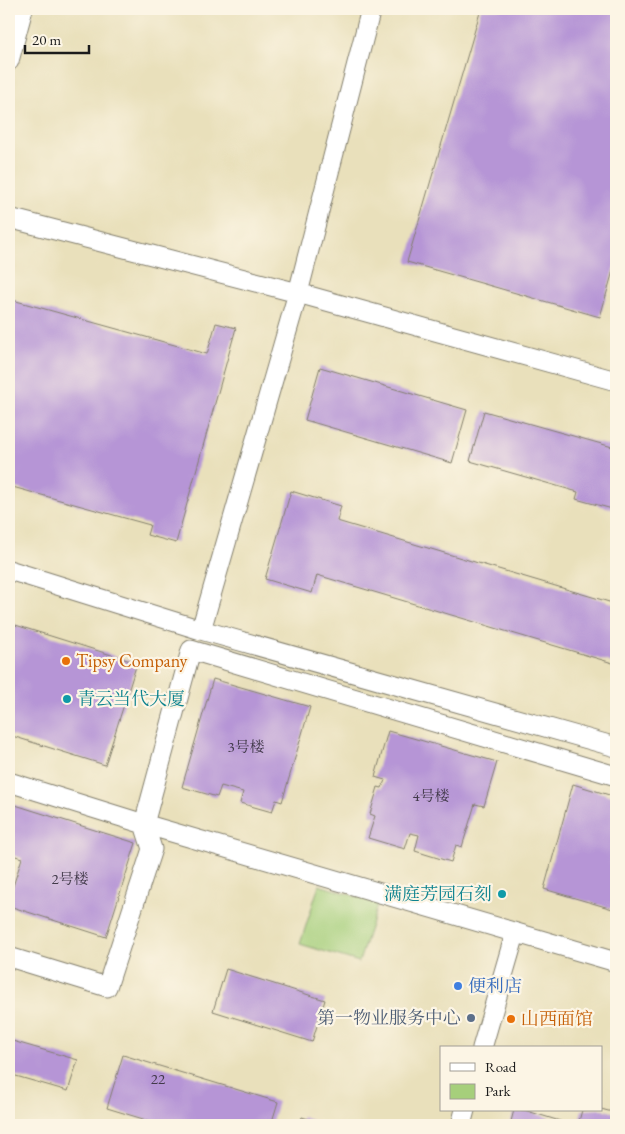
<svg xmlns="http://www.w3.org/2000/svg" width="625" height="1134" font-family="'EB Garamond','Noto Serif SC',serif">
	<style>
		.green { fill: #a6cf7b; stroke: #61764c }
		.building { fill: #b695d6 }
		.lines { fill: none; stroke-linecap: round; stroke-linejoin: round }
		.minor-casing { stroke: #827e6c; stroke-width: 21 }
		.minor { stroke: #fff; stroke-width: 19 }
		.food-dot { fill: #e8710a; stroke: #fcf5e5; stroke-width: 2 }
		.culture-dot { fill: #0f9aa8; stroke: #fcf5e5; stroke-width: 2 }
		.shop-dot { fill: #3f7fe0; stroke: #fcf5e5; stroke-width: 2 }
		.service-dot { fill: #5c6f8a; stroke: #fcf5e5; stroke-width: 2 }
		.labels { text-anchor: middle; stroke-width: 4.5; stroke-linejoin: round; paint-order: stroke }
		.number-label { font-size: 15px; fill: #423a4a }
		.food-label { font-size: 18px; fill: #c56008; stroke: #fcf5e5; text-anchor: start }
		.culture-label { font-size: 18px; fill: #0d838f; stroke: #fcf5e5; text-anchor: start }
		.shop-label { font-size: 18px; fill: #366cbe; stroke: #fcf5e5; text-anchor: start }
		.service-label { font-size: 18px; fill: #4e5e75; stroke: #fcf5e5; text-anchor: end }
	</style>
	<rect width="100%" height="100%" fill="#fcf5e5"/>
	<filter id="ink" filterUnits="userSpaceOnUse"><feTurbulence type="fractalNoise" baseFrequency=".02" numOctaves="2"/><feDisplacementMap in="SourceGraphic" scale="10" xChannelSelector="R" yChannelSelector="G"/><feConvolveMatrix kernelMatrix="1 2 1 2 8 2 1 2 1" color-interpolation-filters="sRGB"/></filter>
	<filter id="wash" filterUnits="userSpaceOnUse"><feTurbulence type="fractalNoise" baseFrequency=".0096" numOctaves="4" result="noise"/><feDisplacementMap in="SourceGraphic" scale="20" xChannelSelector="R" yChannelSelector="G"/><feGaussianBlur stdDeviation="1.12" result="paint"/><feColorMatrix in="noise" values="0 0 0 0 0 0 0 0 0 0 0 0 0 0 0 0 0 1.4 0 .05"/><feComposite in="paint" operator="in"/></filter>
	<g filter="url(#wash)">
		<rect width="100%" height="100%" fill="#e9e0bb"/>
		<!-- green -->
		<path class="green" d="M319,885L378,903L359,962L300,944Z"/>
		<g id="blocks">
			<!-- building -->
			<path class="building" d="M481,9H616V260L600,317L407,262Z
				M9,299L207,354L216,323L236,328L176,543L147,535L150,525L9,486Z
				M320,367L467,410L452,463L305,420Z
				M484,411L616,448V510L576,499L578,492L470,461Z
				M291,491L341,506L337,521L616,604V664L317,575L312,593L265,579Z
				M9,623L137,663L105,765L9,735Z
				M213,679L310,707L282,802L276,800L272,812L240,803L243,792L221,786L217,797L182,787Z
				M388,731L497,762L484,806L475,804L462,847L456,845L451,862L415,851L419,835L410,833L405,849L368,838L375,816L370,814L378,787L382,788L385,780L375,777Z
				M573,784L616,797V910L544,889Z
				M9,803L136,843L106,937L9,906V899L22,858L9,854Z
				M226,969L325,1000L312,1042L213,1011Z
				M9,1040L78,1060L68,1091L9,1074Z
				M123,1055L278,1102L271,1125H163L107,1108Z
				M601,1109L616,1113V1125H578L582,1110Z
				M514,1110H524L573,1125H510Z
				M302,1117L327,1125H299Z"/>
		</g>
	</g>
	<g filter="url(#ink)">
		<use href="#blocks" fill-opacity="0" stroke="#827e6c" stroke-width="1"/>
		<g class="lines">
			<!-- minor casing -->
			<g class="minor-casing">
				<path id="minor" d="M9,61L23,9
					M9,218L298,293L616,381
					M9,570L201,630L616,747
					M201,630L298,293L371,9
					M616,776L191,650L144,824L616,962
					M9,782L144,824L152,849L107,987L9,957
					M482,1048L515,934
					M461,1125L465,1110"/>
			</g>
			<!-- minor -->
			<use href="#minor" class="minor"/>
		</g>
	</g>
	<!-- markers -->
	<g class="food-dot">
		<circle cx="66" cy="661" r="5"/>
		<circle cx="511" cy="1019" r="5"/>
	</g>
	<g class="culture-dot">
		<circle cx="67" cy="699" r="5"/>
		<circle cx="502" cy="894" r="5"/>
	</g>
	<circle class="shop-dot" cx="458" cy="986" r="5"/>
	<circle class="service-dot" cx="471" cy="1018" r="5"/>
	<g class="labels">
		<!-- number labels -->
		<g class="number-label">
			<text x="246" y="752">3号楼</text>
			<text x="431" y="801">4号楼</text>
			<text x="70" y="884">2号楼</text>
			<text x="158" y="1084">22</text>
		</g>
		<!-- food labels -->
		<g class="food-label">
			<text x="76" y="667">Tipsy Company</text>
			<text x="521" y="1025">山西面馆</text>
		</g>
		<!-- culture labels -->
		<g class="culture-label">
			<text x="77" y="705">青云当代大厦</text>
			<text x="492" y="900" text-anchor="end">满庭芳园石刻</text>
		</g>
		<!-- shop labels -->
		<g class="shop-label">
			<text x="468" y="992">便利店</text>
		</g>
		<!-- service labels -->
		<g class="service-label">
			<text x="461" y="1024">第一物业服务中心</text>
		</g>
	</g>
	<!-- margin -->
	<rect width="625" height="1134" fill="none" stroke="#fcf5e5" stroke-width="30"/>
	<!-- legend -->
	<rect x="440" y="1046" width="162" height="65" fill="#fcf5e5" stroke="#a29e95"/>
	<rect x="450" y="1063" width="25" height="8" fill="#ffffff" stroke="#a29e95"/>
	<text x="485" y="1072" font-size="15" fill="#1c1c1c">Road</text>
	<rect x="450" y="1084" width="25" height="15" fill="#a6cf7b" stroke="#a29e95"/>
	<text x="485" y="1096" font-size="15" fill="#1c1c1c">Park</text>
	<!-- scale -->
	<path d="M25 45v8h64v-8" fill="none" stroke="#1c1c1c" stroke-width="2.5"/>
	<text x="32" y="45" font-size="15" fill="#1c1c1c" stroke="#fcf5e5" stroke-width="4" paint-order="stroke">20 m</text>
</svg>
